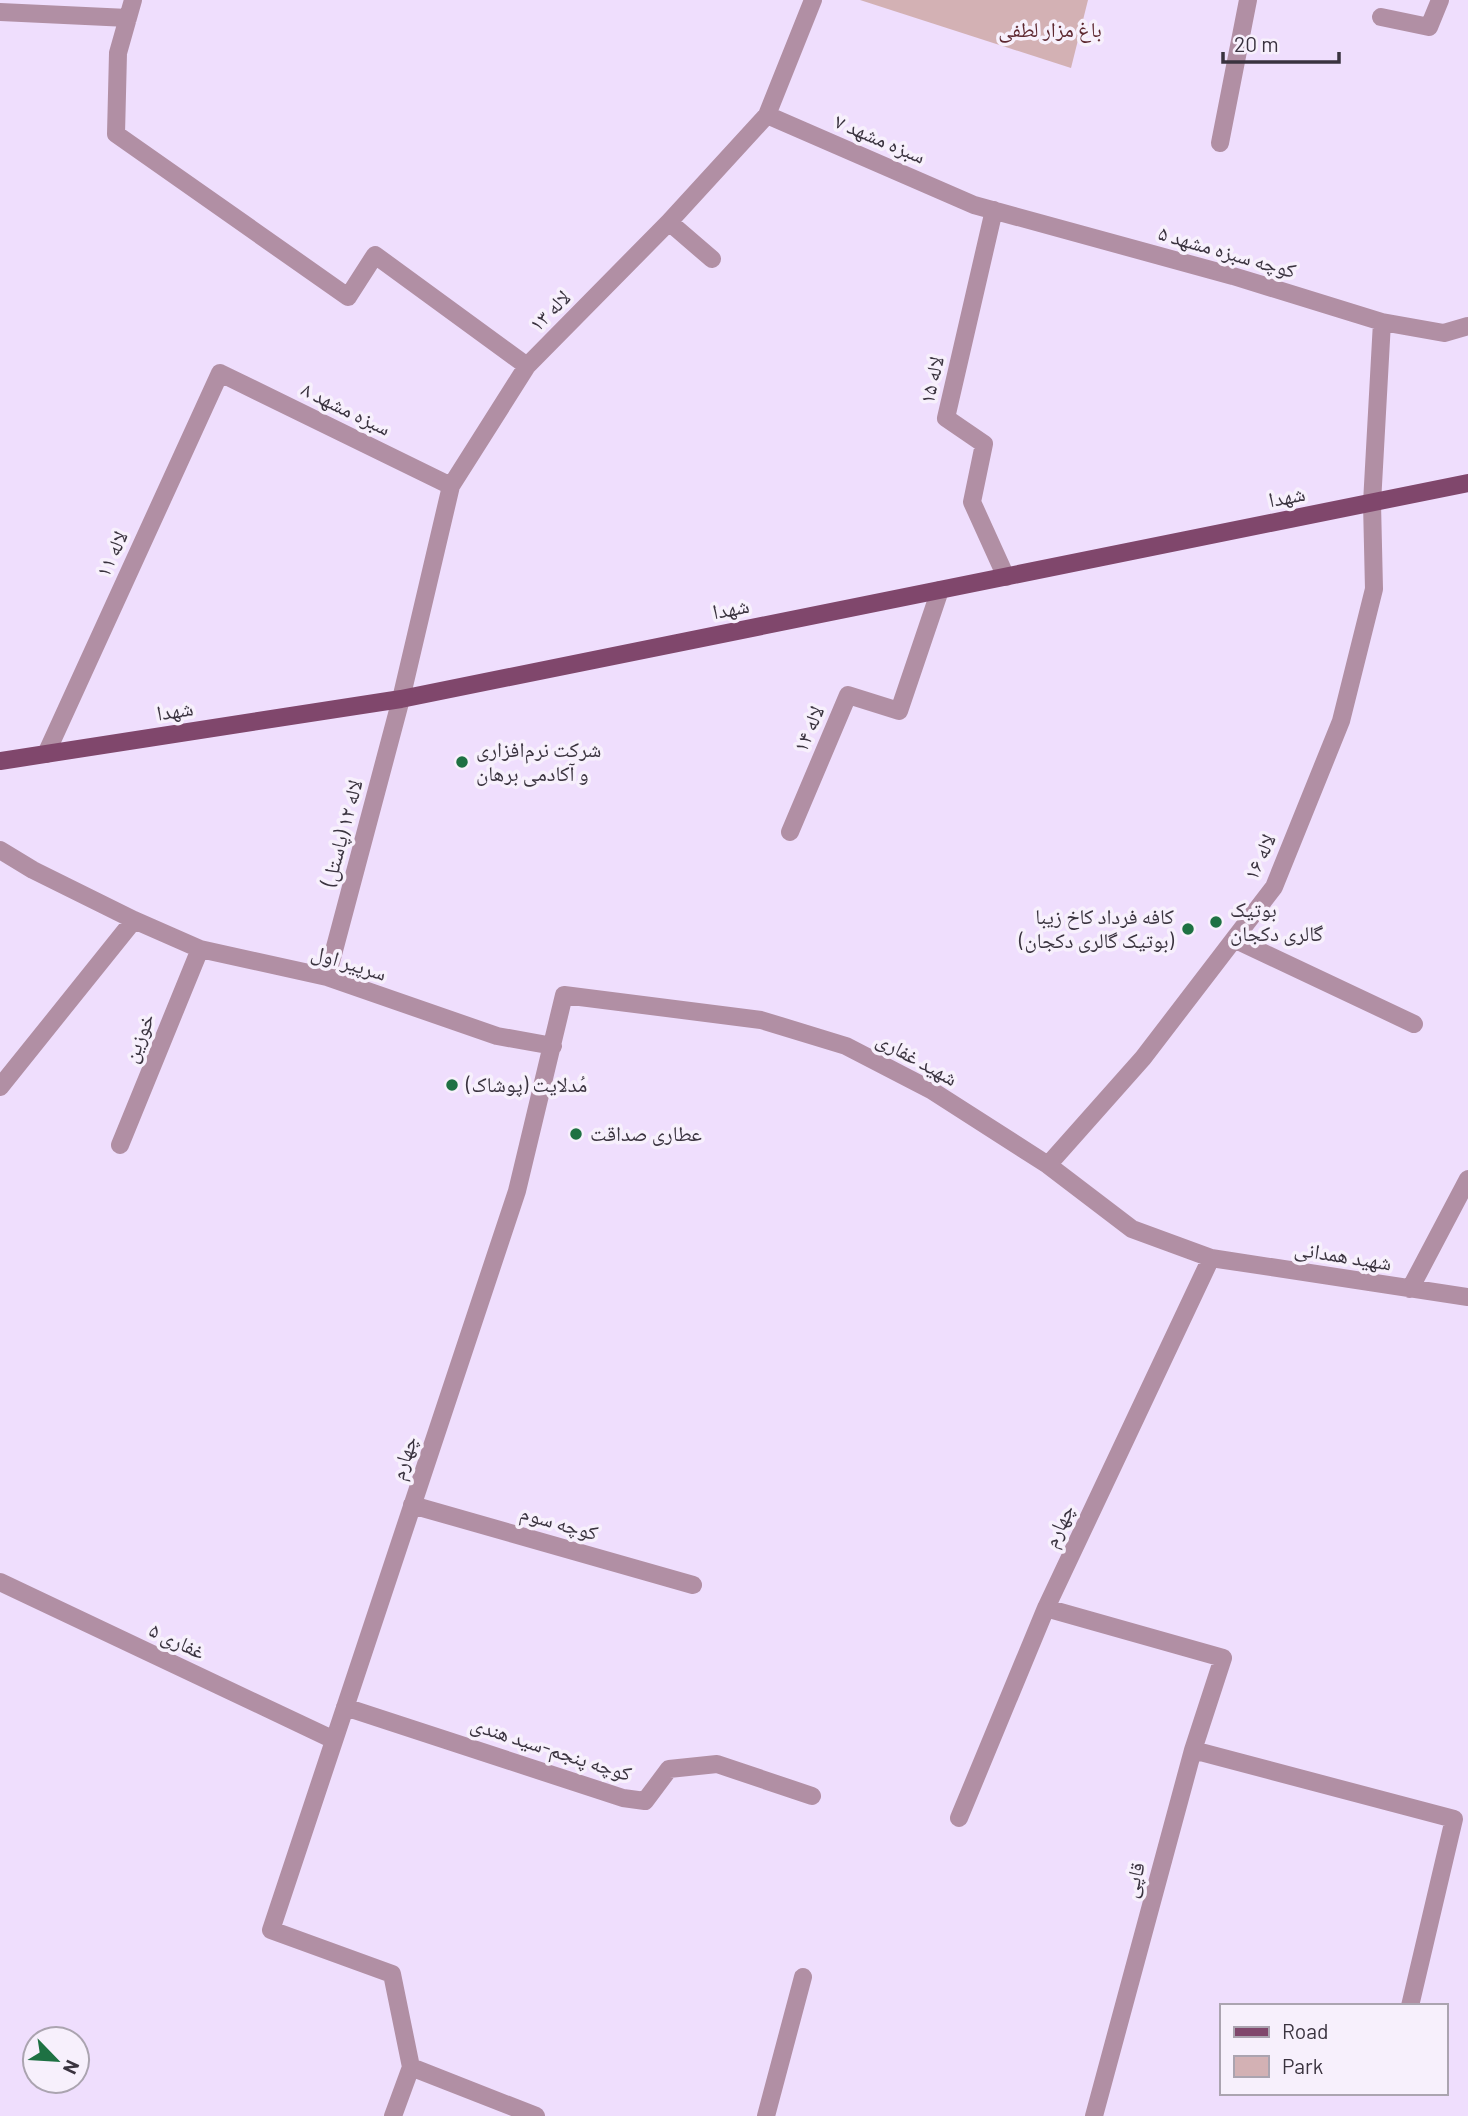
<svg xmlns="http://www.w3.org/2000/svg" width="1468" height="2116" font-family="Barlow,'Noto Naskh Arabic',sans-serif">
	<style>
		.green { fill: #d3b1b4 }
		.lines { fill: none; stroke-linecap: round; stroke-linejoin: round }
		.street { stroke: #b18fa4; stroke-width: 18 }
		.primary { stroke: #80476c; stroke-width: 18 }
		.poi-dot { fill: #1e7143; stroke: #f7f0fc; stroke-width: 2.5 }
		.labels { text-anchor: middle; stroke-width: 7; stroke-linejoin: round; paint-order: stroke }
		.park-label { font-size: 21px; fill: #5d2830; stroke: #f7f0fc }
		.street-label { font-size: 21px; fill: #3a333f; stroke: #f7f0fc }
		.poi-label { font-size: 21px; fill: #3a333f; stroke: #f7f0fc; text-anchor: start }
	</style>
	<rect width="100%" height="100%" fill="#efdefd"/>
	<!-- green -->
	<path class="green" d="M860,0H1088L1071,68Z"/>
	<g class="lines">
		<!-- street -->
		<path class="street" d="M133,0L118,53L116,134L348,297L375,255L527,366
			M0,12L128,18
			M1381,17L1429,27L1440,0
			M767,115L974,205L1233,276L1382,322L1444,333L1468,326
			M1220,143L1248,0
			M994,210L946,418L984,444L972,502L1006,577
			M669,222L712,259
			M46,754L220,373L451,486
			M790,832L848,695L899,711L940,590
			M0,850L33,870L134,920L200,949L327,977L497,1036L553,1046
			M1234,939L1414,1024
			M327,977L401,699L451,486L527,366L669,222L767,115L813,0
			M0,1087L134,920
			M120,1145L200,949
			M1048,1165L1143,1058L1274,887L1341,721L1374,589L1372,503L1382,322
			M1410,1289L1468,1179
			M412,1505L693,1585
			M0,1582L334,1740
			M1046,1608L1223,1658L1193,1750L1094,2116
			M345,1707L623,1798L645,1801L669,1769L717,1764L812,1796
			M1193,1750L1454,1819L1410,2006
			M959,1818L1046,1608L1211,1258
			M411,2067L536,2116
			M393,2116L411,2067L392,1974L271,1930L517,1191L564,995L761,1020L846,1046L931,1090L1048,1165L1132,1229L1211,1258L1468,1297
			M766,2116L803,1977"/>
		<!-- primary -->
		<path class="primary" d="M0,761L401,699L1468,483"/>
	</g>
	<!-- markers -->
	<g class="poi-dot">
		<circle cx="462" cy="762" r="7"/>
		<circle cx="1216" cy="922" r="7"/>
		<circle cx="1188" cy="929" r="7"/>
		<circle cx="452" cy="1085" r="7"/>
		<circle cx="576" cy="1134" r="7"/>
	</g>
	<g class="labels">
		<!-- park labels -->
		<g class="park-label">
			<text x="1050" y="37">باغ مزار لطفی</text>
		</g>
		<!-- street labels -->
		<g class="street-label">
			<text transform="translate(880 139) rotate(23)" y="7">۷ سبزه مشهد</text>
			<text transform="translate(1227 252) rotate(16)" y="7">کوچه سبزه مشهد ۵</text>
			<text transform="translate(550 311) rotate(-45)" y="7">لاله ۱۳</text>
			<text transform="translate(932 380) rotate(-77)" y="7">۱۵ لاله</text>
			<text transform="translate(346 409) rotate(26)" y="7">۸ سبزه مشهد</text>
			<text transform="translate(1287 497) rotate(-11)" y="7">شهدا</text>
			<text transform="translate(112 554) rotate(-65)" y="7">۱۱ لاله</text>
			<text transform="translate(731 609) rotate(-11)" y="7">شهدا</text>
			<text transform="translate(175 711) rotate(-9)" y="7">شهدا</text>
			<text transform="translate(809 729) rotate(-67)" y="7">۱۴ لاله</text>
			<text transform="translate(342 833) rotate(-75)" y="7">لاله ۱۲ (پاستل)</text>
			<text transform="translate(1260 857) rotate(-65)" y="7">لاله ۱۶</text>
			<text transform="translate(349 963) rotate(17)" y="7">سرپیر اول</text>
			<text transform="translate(139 1038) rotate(-68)" y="7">خوزین</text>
			<text transform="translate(917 1059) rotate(29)" y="7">شهید غفاری</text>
			<text transform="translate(1343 1256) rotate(9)" y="7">شهید همدانی</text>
			<text transform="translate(404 1458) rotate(-72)" y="7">چهارم</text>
			<text transform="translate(559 1523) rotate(16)" y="7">کوچه سوم</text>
			<text transform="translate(1059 1526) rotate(-65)" y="7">چهارم</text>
			<text transform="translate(177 1641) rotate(25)" y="7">غفاری ۵</text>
			<text transform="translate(551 1749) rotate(18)" y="7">کوچه پنجم-سید هندی</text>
			<text transform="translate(1134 1880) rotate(-75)" y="7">قاپی</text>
		</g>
		<!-- poi labels -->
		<g class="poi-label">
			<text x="476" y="757">شرکت نرم‌افزاری<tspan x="476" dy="24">و آکادمی برهان</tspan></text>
			<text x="1230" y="917">بوتیک<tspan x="1230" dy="24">گالری دکجان</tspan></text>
			<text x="1174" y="924" text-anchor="end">کافه فرداد کاخ زیبا<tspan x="1174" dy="24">(بوتیک گالری دکجان)</tspan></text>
			<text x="466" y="1092">مُدلایت (پوشاک)</text>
			<text x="590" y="1141">عطاری صداقت</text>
		</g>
	</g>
	<!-- legend -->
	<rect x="1220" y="2004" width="228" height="91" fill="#f7f0fc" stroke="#aba4b0" stroke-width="2"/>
	<rect x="1234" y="2027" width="35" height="10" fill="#80476c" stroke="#aba4b0" stroke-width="2"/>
	<text x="1282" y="2039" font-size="21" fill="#3a333f">Road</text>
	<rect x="1234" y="2056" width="35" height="21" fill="#d3b1b4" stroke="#aba4b0" stroke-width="2"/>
	<text x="1282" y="2074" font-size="21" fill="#3a333f">Park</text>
	<!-- north arrow -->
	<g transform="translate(56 2060) rotate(115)"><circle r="33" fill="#f7f0fc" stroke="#aba4b0" stroke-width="2"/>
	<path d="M0-5L12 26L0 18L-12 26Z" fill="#1e7143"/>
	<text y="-10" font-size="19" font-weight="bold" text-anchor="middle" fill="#3a333f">N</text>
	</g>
	<!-- scale -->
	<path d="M1223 52v10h116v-10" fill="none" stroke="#3a333f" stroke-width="3.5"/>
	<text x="1234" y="52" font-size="21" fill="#3a333f" stroke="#f7f0fc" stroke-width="5" paint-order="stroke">20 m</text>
</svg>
